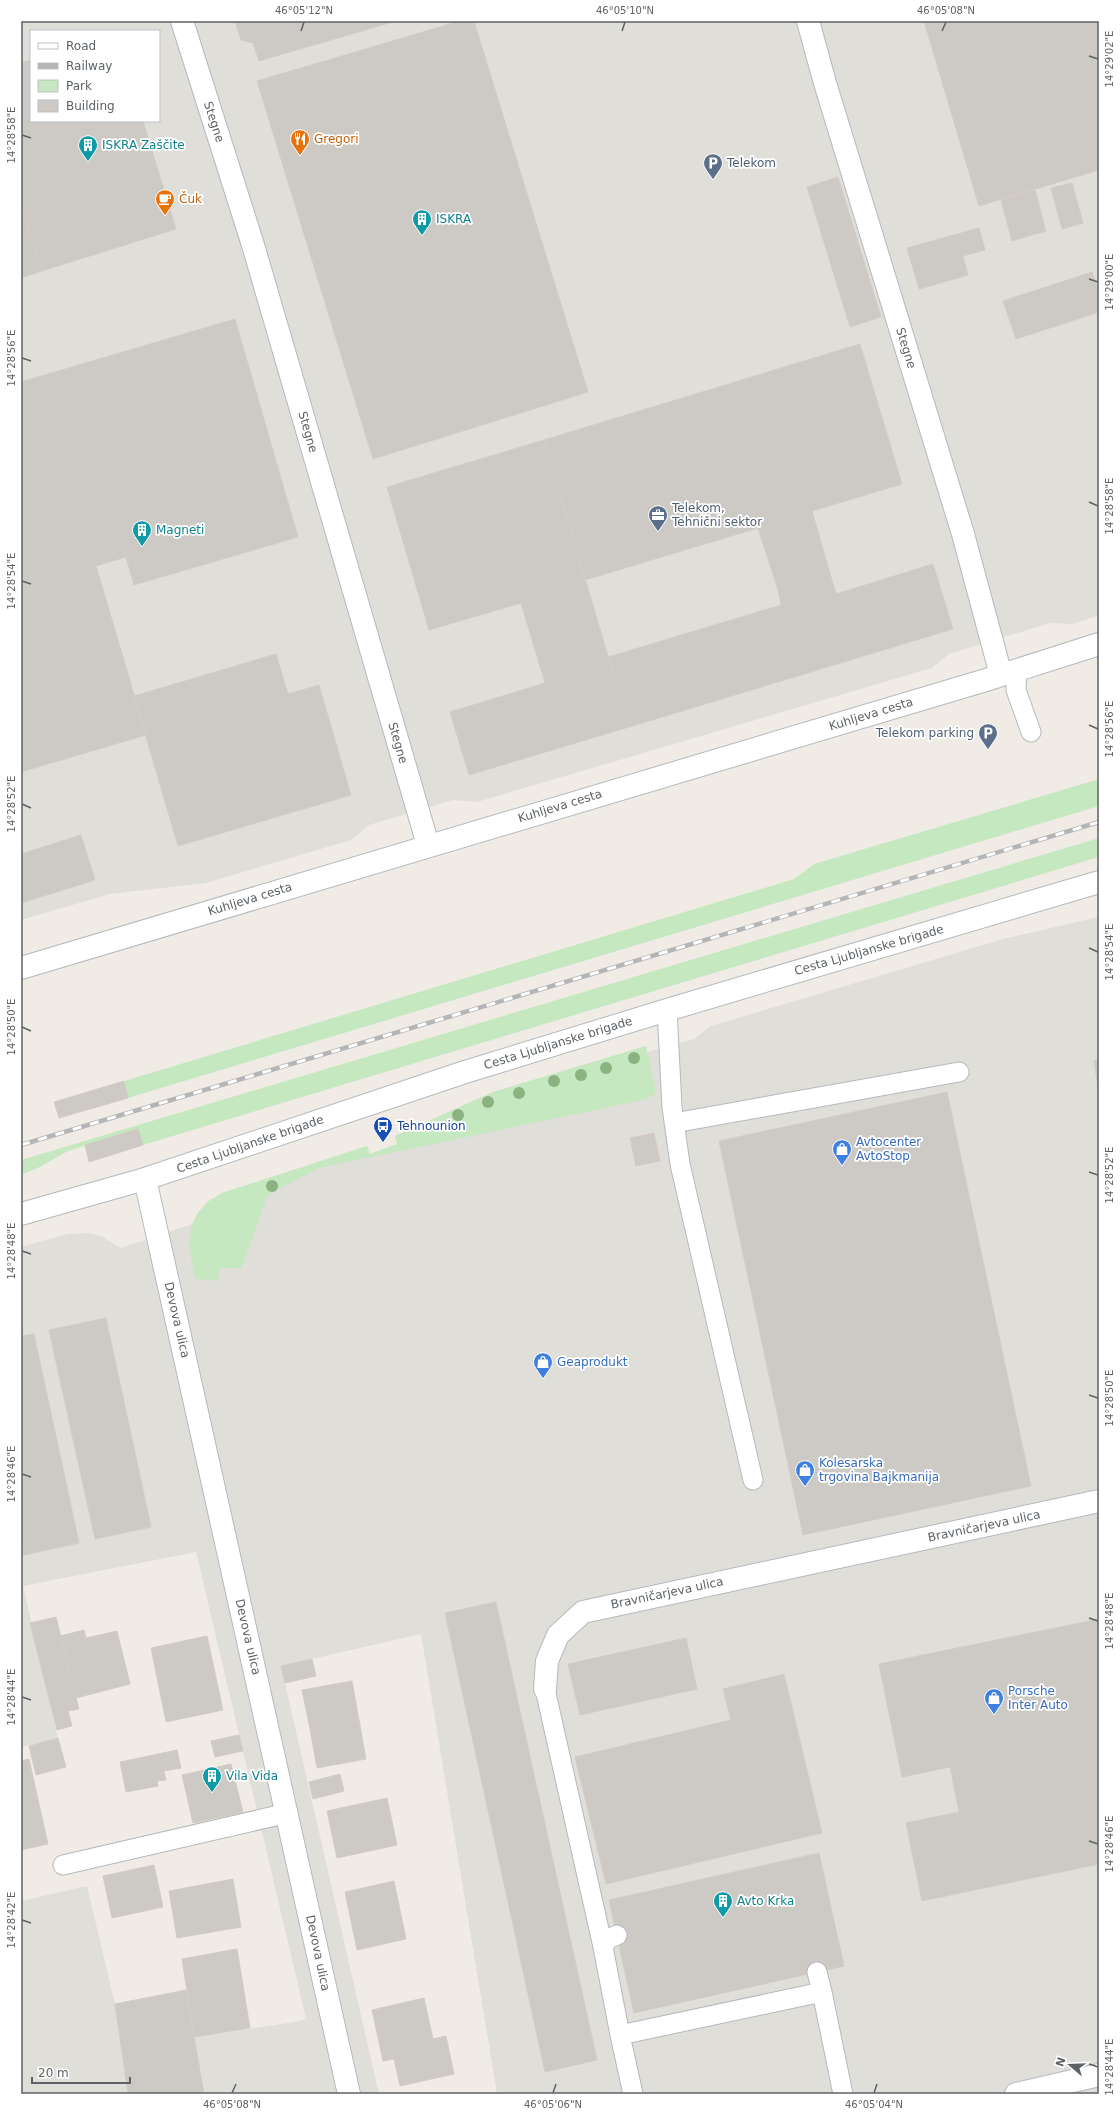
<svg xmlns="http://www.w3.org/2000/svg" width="1120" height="2115" font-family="'DejaVu Sans',sans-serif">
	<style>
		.industrial { fill: #e0ded9; fill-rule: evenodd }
		.green { fill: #c6e8c0 }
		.building { fill: #cdc9c4; stroke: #d5ccc3 }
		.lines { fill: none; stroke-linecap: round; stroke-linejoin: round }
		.lane-casing { stroke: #b5b9bc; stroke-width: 21 }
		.street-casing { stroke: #b5b9bc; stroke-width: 24 }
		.secondary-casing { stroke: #b3b9bd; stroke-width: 24 }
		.lane { stroke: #fff; stroke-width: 19 }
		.street { stroke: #fff; stroke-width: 22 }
		.secondary { stroke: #fff; stroke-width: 22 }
		.rail-casing { stroke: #b4b5b6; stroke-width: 4.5 }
		.rail { stroke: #fff; stroke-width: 3; stroke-dasharray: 9; stroke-linecap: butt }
		.tree { fill: #8bb281 }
		.ticks { fill: none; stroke: #5c6266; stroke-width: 1.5 }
		.labels { text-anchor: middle; stroke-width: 3.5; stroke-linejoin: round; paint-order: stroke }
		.street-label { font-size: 12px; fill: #5c6266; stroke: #fff }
		.food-label { font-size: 12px; fill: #c56008; stroke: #fff; text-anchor: start }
		.culture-label { font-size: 12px; fill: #0d838f; stroke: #fff; text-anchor: start }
		.service-label { font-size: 12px; fill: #4e5e75; stroke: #fff; text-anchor: start }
		.transit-label { font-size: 12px; fill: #164399; stroke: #fff; text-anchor: start }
		.shop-label { font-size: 12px; fill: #366cbe; stroke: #fff; text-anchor: start }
		.neatline { fill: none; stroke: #5c6266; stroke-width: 1.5 }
		.ticks-label { font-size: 10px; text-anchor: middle; fill: #5c6266 }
	</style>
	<rect width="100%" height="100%" fill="#f0ece5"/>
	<!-- industrial -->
	<path class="industrial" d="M21,21H1099V615L1074,624L1050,623L949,654L932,668L477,802L453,800L369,825L351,840L206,883L110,894L21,920ZM31,31H159V121H31Z
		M1099,917V2094H497L421,1634L312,1659L285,1683L379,2094H21V1901L87,1886L115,2004L186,1990L194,2037L295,2022L306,2019L196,1552L23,1586L58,1738L21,1747V1247L68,1234L89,1233L101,1236L121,1248L192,1224L198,1213L208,1201L222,1193L367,1146L370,1154L397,1144L395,1136L493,1092L646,1046L647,1052L694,1039L711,1026L1003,939Z"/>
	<!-- green -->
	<path class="green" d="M1099,779V806L128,1098L124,1081L794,879L814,864Z
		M1099,838V857L143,1145L138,1129L68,1151L40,1167L21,1175V1160Z
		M646,1046L656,1092L652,1096L643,1100L319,1168L268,1195L241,1268H219L218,1281L195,1279C187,1240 183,1215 222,1193L367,1146L370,1154L397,1144L395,1136L493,1092Z"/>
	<!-- building -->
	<path class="building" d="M235,21H396L259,61L253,43L241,40Z
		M460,21H474L588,392L373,459L257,81Z
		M924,21H1099V170L979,206Z
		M31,60V121H143L176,229L42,271L21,203V63Z
		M838,177L881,317L850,327L807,187Z
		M1072,183L1083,223L1062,229L1051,188Z
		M1035,190L1046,231L1012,241L1001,200Z
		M21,203L42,271L21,278Z
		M979,228L985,250L963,256L968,275L919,289L907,248Z
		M1092,272L1099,292V312L1016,339L1003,301Z
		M235,319L298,537L134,585L126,557L96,566L146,735L21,772V382Z
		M860,344L902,484L812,511L836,594L933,564L953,629L629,727L608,657L781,605L778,590L758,528L585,580L544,440Z
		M544,440L629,727L469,775L450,712L545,683L521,603L429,630L387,487Z
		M276,654L288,694L319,685L351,795L178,846L134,696Z
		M81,835L95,880L21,903V854Z
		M1094,1060H1099V1094Z
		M124,1081L128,1098L59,1118L54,1102Z
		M947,1092L1031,1486L803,1535L719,1141Z
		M138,1129L143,1145L89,1162L85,1145Z
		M654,1133L660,1161L636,1166L630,1138Z
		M106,1318L151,1527L95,1539L49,1330Z
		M34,1334L79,1543L24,1555L21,1544V1336Z
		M496,1602L597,2060L545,2072L445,1613Z
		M56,1617L79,1709L68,1711L72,1726L57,1730L30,1623Z
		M1099,1619V1864L922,1901L906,1823L959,1812L950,1767L902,1777L879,1664Z
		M84,1630L86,1638L117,1631L130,1684L76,1698L60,1636Z
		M207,1636L223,1710L166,1722L151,1648Z
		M686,1638L697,1689L580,1715L568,1664Z
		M312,1659L316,1676L285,1683L281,1666Z
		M784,1674L822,1833L606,1884L575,1757L731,1720L723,1689Z
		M352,1681L359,1720L310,1729L302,1690Z
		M359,1720L366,1759L317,1768L310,1729Z
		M239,1735L243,1751L215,1757L211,1741Z
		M58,1738L66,1767L36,1775L29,1746Z
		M177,1750L181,1768L164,1771L166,1780L157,1781L158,1786L126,1792L120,1762Z
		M29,1759L48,1844L21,1850V1761Z
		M231,1764L243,1812L193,1823L182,1775Z
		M340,1774L344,1791L313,1799L309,1782Z
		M387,1798L397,1845L337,1858L327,1811Z
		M819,1853L844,1966L634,2013L609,1900Z
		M154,1865L163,1907L112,1918L103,1876Z
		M233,1879L241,1927L177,1938L169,1891Z
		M394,1881L406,1939L357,1950L345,1892Z
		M237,1949L250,2028L194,2037L182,1959Z
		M186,1990L204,2094H128L115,2004Z
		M424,1998L433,2039L446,2036L454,2074L400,2086L394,2059L383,2061L372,2010Z"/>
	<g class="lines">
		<!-- lane casing -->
		<g class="lane-casing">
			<path id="lane" d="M1017,669L1016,690L1031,732
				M667,1010L672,1107L680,1164L753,1480
				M674,1123L959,1072
				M545,1689L603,1947
				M63,1865L288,1813
				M617,1935L608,1939L603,1947L620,2035
				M817,1972L822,1992
				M633,2094L620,2035L822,1992L843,2094"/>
		</g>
		<!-- street casing -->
		<g class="street-casing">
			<path id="street" d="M182,21L253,245L428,845
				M808,21L825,83L963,534L1001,675
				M145,1179L349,2094
				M545,1689L547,1661L558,1635L583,1612L1099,1501
				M1016,2094L1099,2075"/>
		</g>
		<!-- secondary casing -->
		<g class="secondary-casing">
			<path id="secondary" d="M21,968L986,680L1099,644
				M21,1214L145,1179L465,1072L667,1010L1099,882"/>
		</g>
		<!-- lane -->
		<use href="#lane" class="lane"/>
		<!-- street -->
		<use href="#street" class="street"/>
		<!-- secondary -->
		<use href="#secondary" class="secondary"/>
		<!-- rail casing -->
		<g class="rail-casing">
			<path id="rail" d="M21,1145L1099,822"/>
		</g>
		<!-- rail -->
		<use href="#rail" class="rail"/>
	</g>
	<!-- trees -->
	<g class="tree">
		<circle cx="634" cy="1058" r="6"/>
		<circle cx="606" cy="1068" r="6"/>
		<circle cx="581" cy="1075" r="6"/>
		<circle cx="554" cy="1081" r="6"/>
		<circle cx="519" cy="1093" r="6"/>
		<circle cx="488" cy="1102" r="6"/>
		<circle cx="458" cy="1115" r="6"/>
		<circle cx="272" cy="1186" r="6"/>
	</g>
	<!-- ticks -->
	<path class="ticks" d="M301,31L304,22M622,31L625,22M942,31L946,22M1089,56L1098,59M22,135L31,138M1089,279L1098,282M22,358L31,361M1089,502L1098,506M22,581L31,584M1089,725L1098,729M22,804L31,808M1089,948L1098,952M22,1027L31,1031M1089,1172L1098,1175M22,1251L31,1254M1089,1395L1098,1398M22,1474L31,1477M1089,1618L1098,1621M22,1697L31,1700M1089,1841L1098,1844M22,1920L31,1923M1089,2064L1098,2067M232,2093L236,2084M553,2093L556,2084M874,2093L877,2084"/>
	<!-- icons -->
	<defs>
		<g id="restaurant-pin" transform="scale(1)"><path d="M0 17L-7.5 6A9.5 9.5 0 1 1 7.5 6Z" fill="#e8710a" stroke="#fff"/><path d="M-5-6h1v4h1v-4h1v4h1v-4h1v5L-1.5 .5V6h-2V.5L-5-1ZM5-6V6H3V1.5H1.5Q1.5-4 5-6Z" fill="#fff"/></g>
		<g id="building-pin" transform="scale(1)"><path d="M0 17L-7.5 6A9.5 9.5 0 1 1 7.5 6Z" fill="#0f9aa8" stroke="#fff"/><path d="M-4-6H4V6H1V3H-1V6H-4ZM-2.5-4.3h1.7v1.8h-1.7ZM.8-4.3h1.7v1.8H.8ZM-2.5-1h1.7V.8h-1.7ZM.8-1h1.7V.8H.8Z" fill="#fff"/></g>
		<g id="parking-pin" transform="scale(1)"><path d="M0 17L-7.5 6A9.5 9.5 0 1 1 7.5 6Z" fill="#5c6f8a" stroke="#fff"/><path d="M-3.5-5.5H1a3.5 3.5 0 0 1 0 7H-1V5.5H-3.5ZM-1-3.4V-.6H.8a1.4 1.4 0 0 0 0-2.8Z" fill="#fff"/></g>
		<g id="cafe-pin" transform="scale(1)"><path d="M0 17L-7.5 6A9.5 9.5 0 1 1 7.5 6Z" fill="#e8710a" stroke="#fff"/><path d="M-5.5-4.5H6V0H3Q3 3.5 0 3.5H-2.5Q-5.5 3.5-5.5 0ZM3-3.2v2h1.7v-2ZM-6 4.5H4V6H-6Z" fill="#fff"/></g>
		<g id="office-pin" transform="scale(1)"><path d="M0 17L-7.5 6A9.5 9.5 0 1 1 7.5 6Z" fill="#5c6f8a" stroke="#fff"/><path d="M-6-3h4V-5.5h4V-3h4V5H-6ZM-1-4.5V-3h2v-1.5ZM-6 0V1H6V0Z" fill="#fff"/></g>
		<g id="bus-pin" transform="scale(1)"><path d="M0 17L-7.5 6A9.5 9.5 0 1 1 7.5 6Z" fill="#1a4fb4" stroke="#fff"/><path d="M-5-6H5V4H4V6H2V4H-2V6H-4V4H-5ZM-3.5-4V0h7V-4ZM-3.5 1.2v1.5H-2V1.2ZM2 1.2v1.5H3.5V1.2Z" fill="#fff"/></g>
		<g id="shop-pin" transform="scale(1)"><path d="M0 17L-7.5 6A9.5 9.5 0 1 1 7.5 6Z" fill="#3f7fe0" stroke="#fff"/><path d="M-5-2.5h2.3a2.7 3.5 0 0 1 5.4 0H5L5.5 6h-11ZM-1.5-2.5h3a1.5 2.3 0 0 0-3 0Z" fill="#fff"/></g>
	</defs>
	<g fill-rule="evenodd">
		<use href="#restaurant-pin" x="300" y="139"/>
		<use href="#building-pin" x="88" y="145"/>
		<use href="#parking-pin" x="713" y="163"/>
		<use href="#cafe-pin" x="165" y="199"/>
		<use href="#building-pin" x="422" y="219"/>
		<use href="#office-pin" x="658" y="515"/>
		<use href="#building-pin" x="142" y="530"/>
		<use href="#parking-pin" x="988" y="733"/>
		<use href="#bus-pin" x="383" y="1126"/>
		<use href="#shop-pin" x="842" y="1149"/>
		<use href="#shop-pin" x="543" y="1362"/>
		<use href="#shop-pin" x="805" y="1470"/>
		<use href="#shop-pin" x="994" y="1698"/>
		<use href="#building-pin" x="212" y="1776"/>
		<use href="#building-pin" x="723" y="1901"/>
	</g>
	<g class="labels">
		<!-- street labels -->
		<g class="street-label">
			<text transform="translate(214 122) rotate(72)" y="4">Stegne</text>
			<text transform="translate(906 348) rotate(73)" y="4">Stegne</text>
			<text transform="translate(308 432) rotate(74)" y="4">Stegne</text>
			<text transform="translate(871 714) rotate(-17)" y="4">Kuhljeva cesta</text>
			<text transform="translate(398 743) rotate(74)" y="4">Stegne</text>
			<text transform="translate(560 806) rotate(-17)" y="4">Kuhljeva cesta</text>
			<text transform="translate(250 899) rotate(-17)" y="4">Kuhljeva cesta</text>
			<text transform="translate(869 950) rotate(-16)" y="4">Cesta Ljubljanske brigade</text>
			<text transform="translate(558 1043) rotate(-17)" y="4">Cesta Ljubljanske brigade</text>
			<text transform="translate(250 1144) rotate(-19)" y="4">Cesta Ljubljanske brigade</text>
			<text transform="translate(177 1320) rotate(77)" y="4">Devova ulica</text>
			<text transform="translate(984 1526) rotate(-12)" y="4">Bravničarjeva ulica</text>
			<text transform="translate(667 1593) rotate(-12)" y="4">Bravničarjeva ulica</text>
			<text transform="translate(248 1637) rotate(77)" y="4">Devova ulica</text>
			<text transform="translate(318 1953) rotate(78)" y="4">Devova ulica</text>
		</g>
		<!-- food labels -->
		<g class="food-label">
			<text x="314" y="143">Gregori</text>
			<text x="179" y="203">Čuk</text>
		</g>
		<!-- culture labels -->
		<g class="culture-label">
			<text x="102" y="149">ISKRA Zaščite</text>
			<text x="436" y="223">ISKRA</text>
			<text x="156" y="534">Magneti</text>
			<text x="226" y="1780">Vila Vida</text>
			<text x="737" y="1905">Avto Krka</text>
		</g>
		<!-- service labels -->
		<g class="service-label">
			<text x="727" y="167">Telekom</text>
			<text x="672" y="512">Telekom,<tspan x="672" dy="14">Tehnični sektor</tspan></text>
			<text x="974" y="737" text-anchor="end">Telekom parking</text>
		</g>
		<!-- transit labels -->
		<g class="transit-label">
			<text x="397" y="1130">Tehnounion</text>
		</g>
		<!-- shop labels -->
		<g class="shop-label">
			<text x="856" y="1146">Avtocenter<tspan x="856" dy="14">AvtoStop</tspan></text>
			<text x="557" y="1366">Geaprodukt</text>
			<text x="819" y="1467">Kolesarska<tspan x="819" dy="14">trgovina Bajkmanija</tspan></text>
			<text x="1008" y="1695">Porsche<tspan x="1008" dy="14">Inter Auto</tspan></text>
		</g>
	</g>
	<!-- border -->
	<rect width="1120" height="2115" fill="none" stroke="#ffffff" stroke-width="44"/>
	<!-- legend -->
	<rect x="30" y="30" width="130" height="92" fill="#ffffff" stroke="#bec0c2"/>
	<rect x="38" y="43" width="20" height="6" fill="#ffffff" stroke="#bec0c2"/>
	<text x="66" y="50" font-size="12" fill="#5c6266">Road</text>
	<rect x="38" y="63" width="20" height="6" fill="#b4b5b6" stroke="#bec0c2"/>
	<text x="66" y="70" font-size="12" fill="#5c6266">Railway</text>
	<rect x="38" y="80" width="20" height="12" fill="#c6e8c0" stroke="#bec0c2"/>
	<text x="66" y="90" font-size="12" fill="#5c6266">Park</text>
	<rect x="38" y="100" width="20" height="12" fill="#cdc9c4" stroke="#bec0c2"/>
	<text x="66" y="110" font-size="12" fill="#5c6266">Building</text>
	<!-- north arrow -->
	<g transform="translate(1070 2065) rotate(289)" stroke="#ffffff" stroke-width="3" paint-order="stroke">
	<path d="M0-3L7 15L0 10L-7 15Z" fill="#5c6266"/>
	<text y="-6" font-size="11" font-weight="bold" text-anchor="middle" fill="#5c6266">N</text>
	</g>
	<!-- scale -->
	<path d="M32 2077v6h98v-6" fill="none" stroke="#5c6266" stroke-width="2"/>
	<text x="38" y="2077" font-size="12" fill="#5c6266" stroke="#ffffff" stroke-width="3" paint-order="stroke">20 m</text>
	<rect x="22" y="22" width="1076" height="2071" class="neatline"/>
	<g class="ticks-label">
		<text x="304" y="14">46°05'12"N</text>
		<text x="625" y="14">46°05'10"N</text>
		<text x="946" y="14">46°05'08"N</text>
		<text transform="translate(1109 59) rotate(-90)" y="4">14°29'02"E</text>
		<text transform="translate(11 135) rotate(-90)" y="4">14°28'58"E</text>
		<text transform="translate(1109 282) rotate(-90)" y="4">14°29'00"E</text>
		<text transform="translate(11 358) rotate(-90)" y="4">14°28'56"E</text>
		<text transform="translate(1109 506) rotate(-90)" y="4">14°28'58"E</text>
		<text transform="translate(11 581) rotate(-90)" y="4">14°28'54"E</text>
		<text transform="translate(1109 729) rotate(-90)" y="4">14°28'56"E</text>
		<text transform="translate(11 804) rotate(-90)" y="4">14°28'52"E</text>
		<text transform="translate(1109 952) rotate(-90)" y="4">14°28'54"E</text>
		<text transform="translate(11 1027) rotate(-90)" y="4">14°28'50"E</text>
		<text transform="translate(1109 1175) rotate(-90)" y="4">14°28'52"E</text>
		<text transform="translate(11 1251) rotate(-90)" y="4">14°28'48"E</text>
		<text transform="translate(1109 1398) rotate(-90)" y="4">14°28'50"E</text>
		<text transform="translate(11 1474) rotate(-90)" y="4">14°28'46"E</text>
		<text transform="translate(1109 1621) rotate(-90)" y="4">14°28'48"E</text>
		<text transform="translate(11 1697) rotate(-90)" y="4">14°28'44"E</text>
		<text transform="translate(1109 1844) rotate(-90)" y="4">14°28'46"E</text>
		<text transform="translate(11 1920) rotate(-90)" y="4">14°28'42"E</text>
		<text transform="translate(1109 2067) rotate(-90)" y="4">14°28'44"E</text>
		<text x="232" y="2108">46°05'08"N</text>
		<text x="553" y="2108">46°05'06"N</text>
		<text x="874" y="2108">46°05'04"N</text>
	</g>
</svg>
